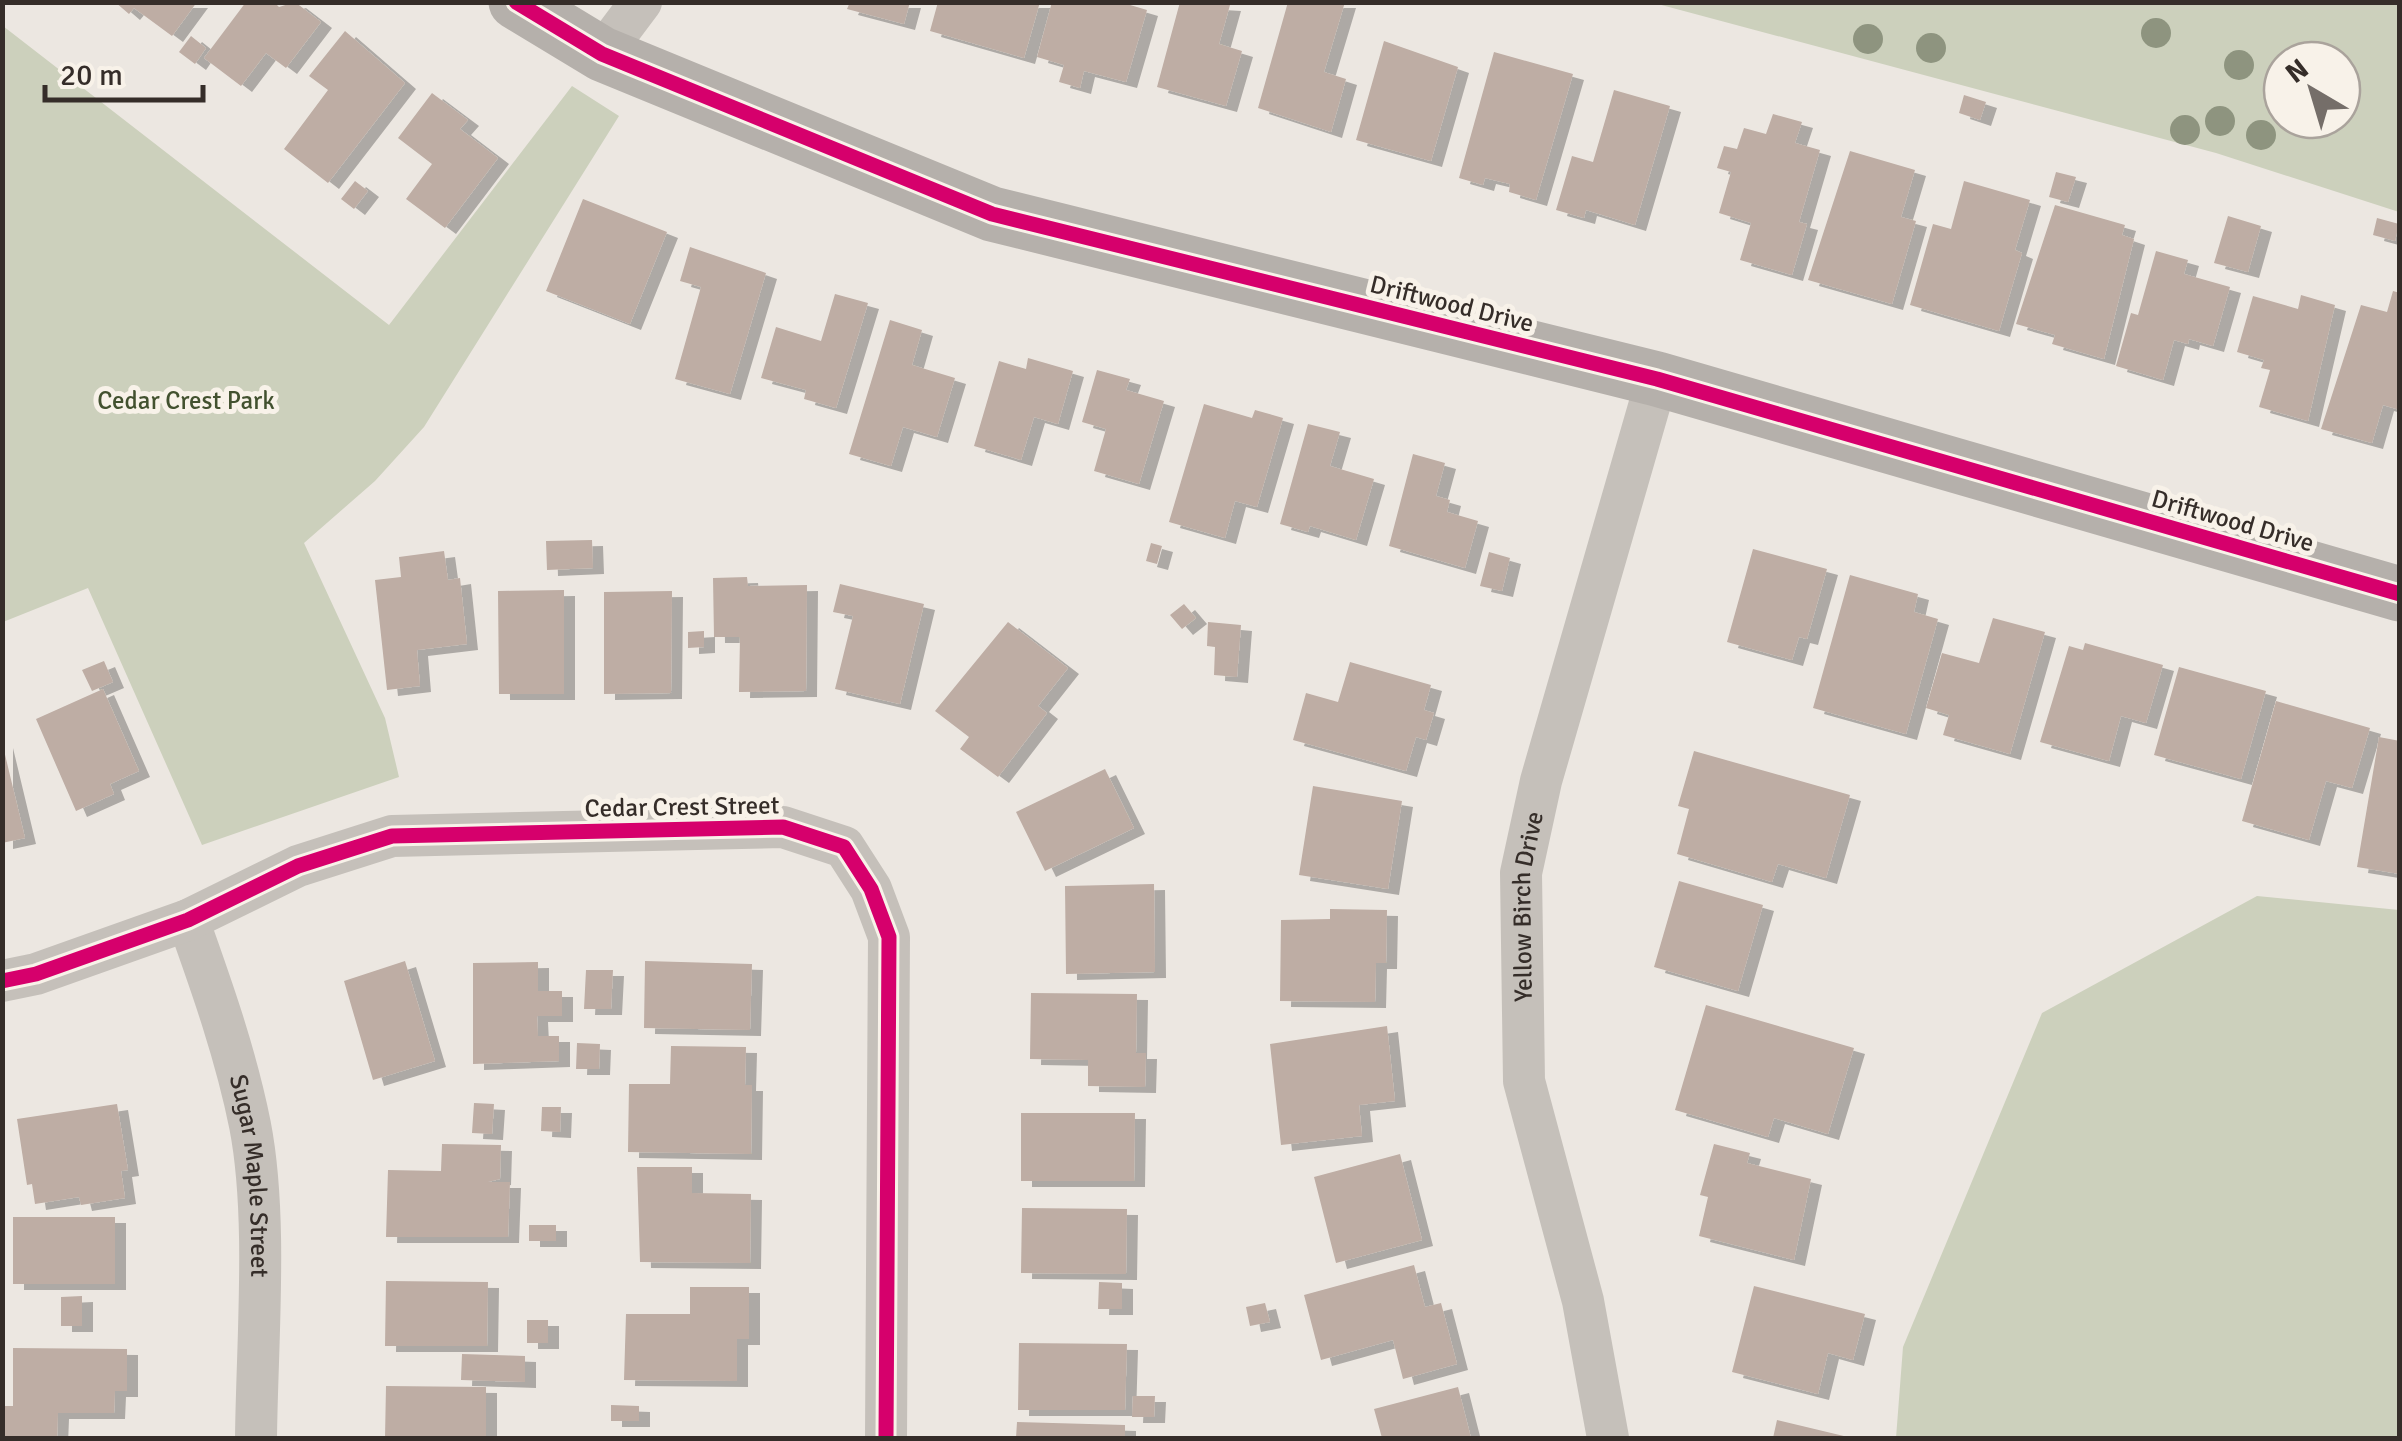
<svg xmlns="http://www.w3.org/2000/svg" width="2402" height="1441" font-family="Signika,sans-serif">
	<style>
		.green { fill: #ccd0bc; fill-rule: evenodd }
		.building { fill: #beada4; filter: url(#shadow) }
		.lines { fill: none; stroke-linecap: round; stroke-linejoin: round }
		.street { stroke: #c5c0ba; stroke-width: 42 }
		.secondary { stroke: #b5b0ab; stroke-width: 55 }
		.cycleway-casing { stroke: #f8f2e9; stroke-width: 21 }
		.cycleway { stroke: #d6006c; stroke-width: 15 }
		.tree { fill: #8e947f }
		.labels { text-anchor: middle; stroke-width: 10; stroke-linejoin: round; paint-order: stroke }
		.street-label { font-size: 25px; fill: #352d29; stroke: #f8f2e9 }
		.park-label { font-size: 25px; fill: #42512f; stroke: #f8f2e9 }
	</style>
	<defs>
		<filter id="shadow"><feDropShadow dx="11" dy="6" stdDeviation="0" flood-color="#0004"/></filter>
	</defs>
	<rect width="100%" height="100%" fill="#ece7e1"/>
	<!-- green -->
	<path class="green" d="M1654,3H2399V212L2216,153ZM2342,60V120H2282V60Z
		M3,26L389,325L572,86L619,116L424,427L375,481L304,543L385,718L399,777L202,845L88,588L3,622Z
		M2257,896L2399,910V1438H1896L1903,1347L2042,1013Z"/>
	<!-- building -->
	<path class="building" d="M115,2H197L172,36L134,8L129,14Z
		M246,2H274L279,7L295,2L321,22L286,68L266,53L241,86L204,58Z
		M850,2H910L904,24L847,9Z
		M938,2H1040L1024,58L930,31Z
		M1052,2H1120L1147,10L1126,82L1084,71L1080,88L1059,82L1064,65L1037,57Z
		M1180,2L1230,5L1219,44L1242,51L1226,106L1157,87Z
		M1288,2H1345L1324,72L1346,79L1331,132L1258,108Z
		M345,31L405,83L328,183L284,149L328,90L309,76Z
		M191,36L206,48L195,64L179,52Z
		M1384,41L1458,67L1431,161L1356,140Z
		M1494,52L1573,74L1536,200L1509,192L1510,184L1485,178L1483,185L1459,178Z
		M1614,90L1670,106L1635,225L1586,210L1584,218L1556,210L1572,156L1593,162Z
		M432,93L468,120L460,129L498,158L445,228L406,199L432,164L398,138Z
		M1964,95L1986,102L1980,120L1959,113Z
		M1773,114L1802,122L1795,143L1820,150L1799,222L1807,224L1792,275L1740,260L1751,223L1719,213L1731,172L1717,168L1724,146L1737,149L1744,128L1766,134Z
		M1850,151L1915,170L1901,217L1916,221L1892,304L1808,280Z
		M2056,172L2076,177L2068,202L2049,197Z
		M355,181L368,191L354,209L341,199Z
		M1964,181L2030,200L2015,250L2022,253L1999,331L1910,305L1933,224L1951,229Z
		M583,199L667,232L630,324L546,291Z
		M2055,205L2125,225L2122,235L2134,239L2104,359L2052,344L2055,335L2016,324Z
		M2228,216L2261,226L2248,272L2214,263Z
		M2377,218L2399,224L2395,241L2373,235Z
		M690,247L766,273L730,394L675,379L701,287L680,281Z
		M2156,251L2188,260L2184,274L2230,287L2213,346L2189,339L2188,344L2174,340L2163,380L2116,366L2131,313L2138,315Z
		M2393,291L2400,293V410L2383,405L2372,443L2321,429L2361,305L2387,312Z
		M835,294L868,303L836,408L804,399L806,390L761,378L776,327L821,341Z
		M2301,295L2335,305L2308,421L2259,407L2270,370L2261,368L2264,360L2237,352L2253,296L2298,309Z
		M890,320L922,330L912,365L955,378L937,437L903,427L891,466L849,454Z
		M1028,358L1073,371L1058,424L1034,417L1021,460L974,446L999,361L1026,369Z
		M1097,370L1130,379L1126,390L1164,401L1139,484L1094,471L1106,429L1082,422Z
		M1204,404L1252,418L1255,410L1283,418L1257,507L1235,501L1225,538L1169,522Z
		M1308,424L1340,432L1330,466L1374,479L1356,540L1310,526L1308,532L1280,524Z
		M1413,454L1445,463L1436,496L1450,500L1447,512L1478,521L1465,568L1389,546Z
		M592,540L593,568L547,570L546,541Z
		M1151,543L1162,546L1157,564L1146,561Z
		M1753,549L1827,569L1807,639L1799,637L1792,660L1727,642Z
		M444,551L448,580L460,578L467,644L417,650L420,686L387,690L375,580L401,577L399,557Z
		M1489,552L1510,558L1502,591L1480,586Z
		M1850,575L1918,594L1914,612L1938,619L1906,734L1813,708Z
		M747,577L748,586L807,585L806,691L739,692L740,637H714L713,578Z
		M840,584L924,604L900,704L835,689L853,616L833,612Z
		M564,590V694H499L498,591Z
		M672,591L671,693L604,694V592Z
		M1184,604L1196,618L1182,629L1170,615Z
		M1993,618L2045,632L2010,754L1943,735L1949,715L1926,708L1942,653L1979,663Z
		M1008,622L1068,668L1038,706L1047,713L998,777L960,749L969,737L935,711Z
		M1208,622L1241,625L1237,677L1214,675L1215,647L1207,646Z
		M704,631V647L688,648V632Z
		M2085,643L2163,665L2146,723L2121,716L2109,761L2040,742L2069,646L2083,650Z
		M104,661L113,682L92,691L82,670Z
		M1350,662L1431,685L1424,710L1434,713L1426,740L1416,737L1406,771L1293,740L1306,693L1338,702Z
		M2179,667L2266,691L2241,779L2154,755Z
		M103,689L139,771L110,784L114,794L76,811L36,719Z
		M2276,701L2370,728L2352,788L2326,781L2309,840L2242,821Z
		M2379,737L2400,741V874L2357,867Z
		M2,742L25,838L2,843Z
		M1694,751L1850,795L1826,878L1778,864L1772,882L1677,854L1689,809L1678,806Z
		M1105,769L1134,828L1045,871L1016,812Z
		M1313,786L1402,801L1388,889L1299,875Z
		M1679,881L1763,905L1738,991L1654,967Z
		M1154,884L1155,972L1066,974L1065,886Z
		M1330,909L1387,910L1386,963H1376L1375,1002L1280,1001L1281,920L1330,919Z
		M405,961L435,1061L373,1080L344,981Z
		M645,961L752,964L750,1030L644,1028Z
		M538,962V991H562V1016H537L538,1036H559V1061L473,1064V963Z
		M586,970H613L611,1009H584Z
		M1031,993L1137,994L1136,1053H1146L1145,1087L1088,1086V1060L1030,1059Z
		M1706,1005L1854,1048L1828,1134L1774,1118L1768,1137L1675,1110Z
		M1387,1026L1395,1101L1359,1105L1362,1136L1281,1145L1270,1044Z
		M577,1043L600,1044L599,1069H576Z
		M671,1046L746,1047L745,1085H752L751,1154L628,1152L629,1084H670Z
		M474,1103L494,1104L492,1134L472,1133Z
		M117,1104L128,1170L121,1171L125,1198L81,1205L79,1197L35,1204L32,1184L27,1185L17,1119Z
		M542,1107H561L560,1132L541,1131Z
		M1021,1113H1135L1134,1181H1021Z
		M442,1144L501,1145L500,1179L488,1182H510L508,1237H386L388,1170L441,1171Z
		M1714,1144L1750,1153L1747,1163L1811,1179L1794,1260L1699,1236L1708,1197L1700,1195Z
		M1400,1154L1422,1240L1336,1263L1314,1177Z
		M637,1167H692V1193L751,1194L750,1263L640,1262Z
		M1022,1208L1127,1209L1126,1274L1021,1273Z
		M13,1217H115V1284H13Z
		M529,1225H556V1241H529Z
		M1414,1265L1425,1307L1441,1303L1457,1364L1403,1379L1393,1340L1321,1360L1304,1295Z
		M386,1281L488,1282L487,1346H385Z
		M1099,1282L1122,1283V1309H1098Z
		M1754,1286L1865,1314L1853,1360L1828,1353L1818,1394L1732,1372Z
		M690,1287H749V1339H737V1381L624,1380L626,1314H690Z
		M82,1296V1326H61V1297Z
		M1265,1303L1270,1322L1250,1326L1246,1307Z
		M527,1320H548V1343H527Z
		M1019,1343L1127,1344L1125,1410H1018Z
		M13,1348L127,1349V1391H115L114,1413H58L57,1438H2V1406H13Z
		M462,1354L525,1356V1382L461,1380Z
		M386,1386L486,1387V1438H385Z
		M1458,1387L1471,1438H1382L1374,1409Z
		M1133,1396H1155L1154,1417H1132Z
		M611,1405L639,1406V1421H611Z
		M1777,1420L1848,1437V1438H1773Z
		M1017,1422L1125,1425V1438H1016Z"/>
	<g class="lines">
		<!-- street -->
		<g class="street">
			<path d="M602,54L641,2"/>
			<path id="s1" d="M188,920C212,987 236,1055 250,1125C268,1217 257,1343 256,1438"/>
			<path d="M2,981L36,974L188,920L298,866L392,836L783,827L844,847L871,889L889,937L886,1438"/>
			<path id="s2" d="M1608,1438L1583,1301L1524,1081L1521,873L1541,781L1657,379"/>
		</g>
		<!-- secondary -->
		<path class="secondary" d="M516,2L602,54L992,214L1657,379L2400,594"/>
		<!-- cycleway casing -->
		<g class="cycleway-casing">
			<path id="cycleway" d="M516,2L602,54L992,214L1657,379L2400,594
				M2,981L36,974L188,920L298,866L392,836L783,827L844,847L871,889L889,937L886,1438"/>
		</g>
		<!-- cycleway -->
		<use href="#cycleway" class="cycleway"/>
	</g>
	<!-- trees -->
	<g class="tree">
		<circle cx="2156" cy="33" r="15"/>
		<circle cx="1868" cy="39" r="15"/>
		<circle cx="1931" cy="48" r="15"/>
		<circle cx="2239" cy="65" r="15"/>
		<circle cx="2220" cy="121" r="15"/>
		<circle cx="2185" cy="130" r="15"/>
		<circle cx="2261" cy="135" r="15"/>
	</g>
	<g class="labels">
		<!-- street labels -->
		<g class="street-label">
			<text transform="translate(1452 303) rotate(14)" y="9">Driftwood Drive</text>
			<text transform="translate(2233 520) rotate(16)" y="9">Driftwood Drive</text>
			<text transform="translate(682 806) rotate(-1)" y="9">Cedar Crest Street</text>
			<text dy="9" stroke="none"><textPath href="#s2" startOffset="542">Yellow Birch Drive</textPath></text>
			<text dy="9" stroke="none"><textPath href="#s1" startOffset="265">Sugar Maple Street</textPath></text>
		</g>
		<!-- park labels -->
		<g class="park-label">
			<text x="186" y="409">Cedar Crest Park</text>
		</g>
	</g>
	<!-- border -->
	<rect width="2402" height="1441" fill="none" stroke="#352d29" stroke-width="10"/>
	<!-- north arrow -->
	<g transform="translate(2312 90) rotate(322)"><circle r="48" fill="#f8f2e9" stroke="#aaa39c" stroke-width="2.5"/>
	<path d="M0-8L18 38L0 25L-18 38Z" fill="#756e69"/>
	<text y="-15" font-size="28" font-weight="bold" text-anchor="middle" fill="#352d29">N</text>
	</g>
	<!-- scale -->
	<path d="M45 85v15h158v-15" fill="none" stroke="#352d29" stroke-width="5"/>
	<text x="60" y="85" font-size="30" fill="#352d29" stroke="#f8f2e9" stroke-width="8" paint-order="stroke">20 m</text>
</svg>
